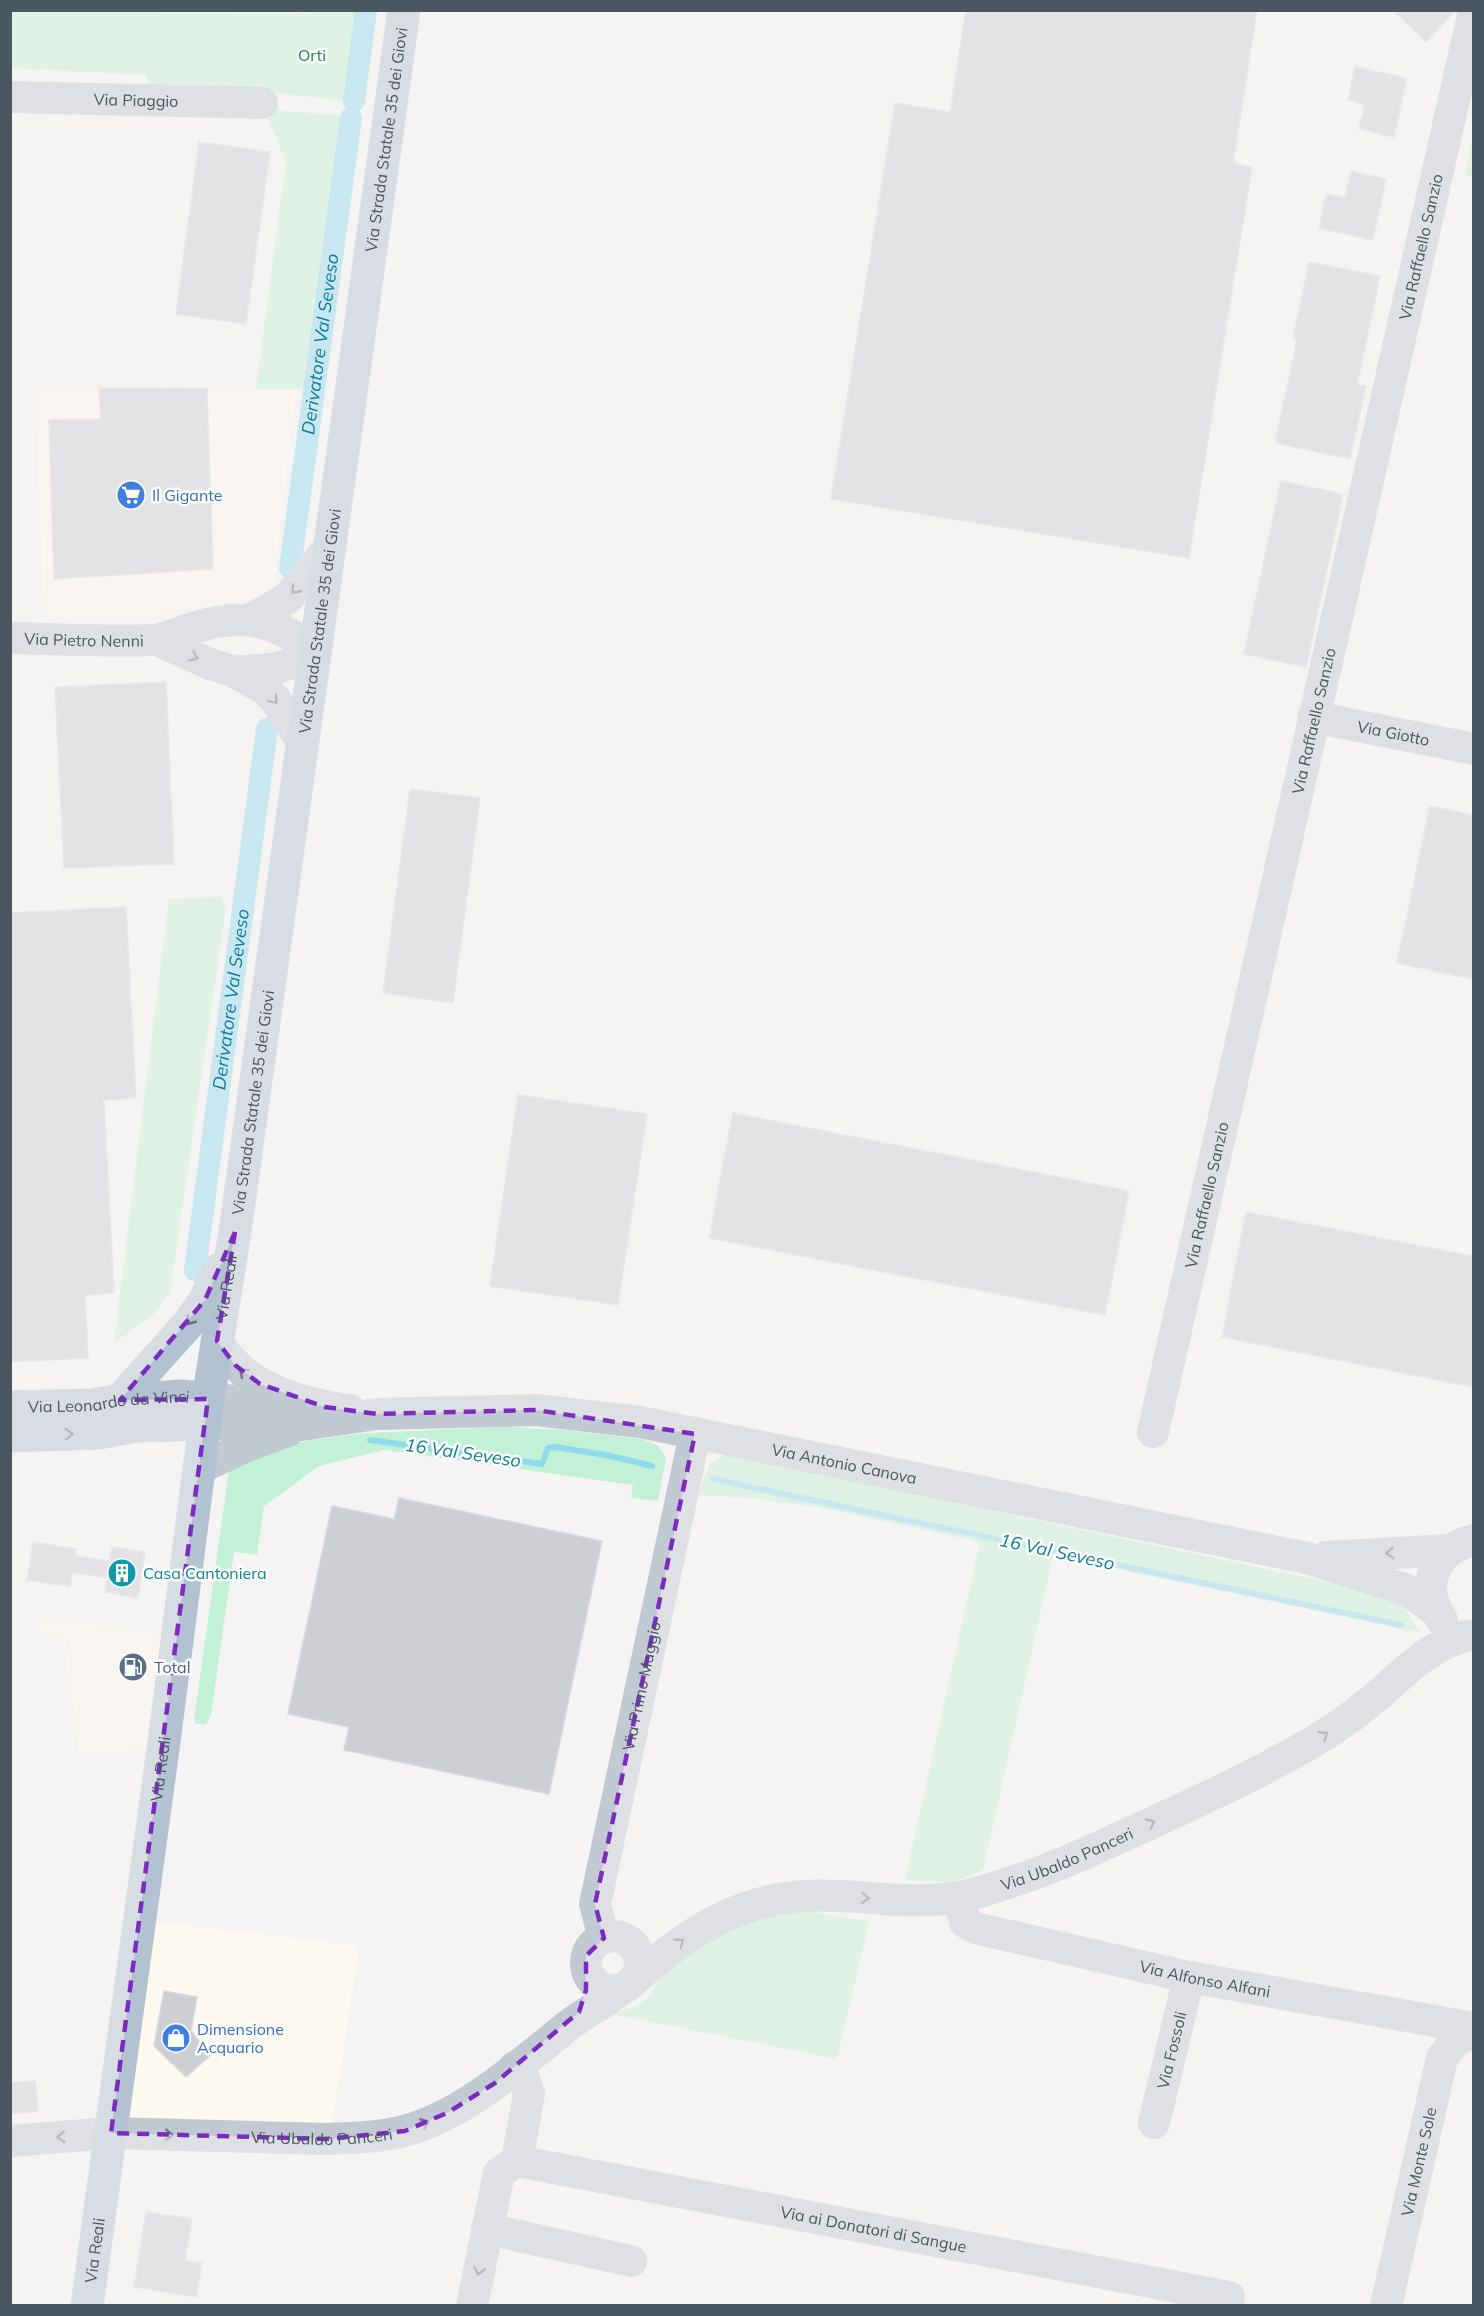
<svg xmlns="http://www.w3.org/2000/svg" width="1484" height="2316" font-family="Mulish,sans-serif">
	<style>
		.commercial { fill: #fdf9ef }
		.green { fill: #c3f1d5 }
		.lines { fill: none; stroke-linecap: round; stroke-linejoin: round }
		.stream { stroke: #90daee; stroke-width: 6 }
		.canal { stroke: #90daee; stroke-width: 22 }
		.building { fill: #cdcfd5; stroke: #d7d9de; stroke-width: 1.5 }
		.minor { stroke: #c1cad2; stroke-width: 32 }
		.major { stroke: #b3c2d1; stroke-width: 33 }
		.oneway { stroke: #6e7983 }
		.oneway2 { stroke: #64717d }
		.marked { fill: none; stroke: #7b2cbf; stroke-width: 4.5; stroke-dasharray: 12 8; stroke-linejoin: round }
		.labels { text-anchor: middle; stroke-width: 5; stroke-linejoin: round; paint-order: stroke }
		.park-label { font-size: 16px; fill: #17864f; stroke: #fff }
		.street-label { font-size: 16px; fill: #4a5661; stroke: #fff }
		.shop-label { font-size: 16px; fill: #366cbe; stroke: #fff; text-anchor: start }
		.culture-label { font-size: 16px; fill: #0d838f; stroke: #fff; text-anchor: start }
		.service-label { font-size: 16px; fill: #4e5e75; stroke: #fff; text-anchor: start }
		.water-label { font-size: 18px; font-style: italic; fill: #0c7c9b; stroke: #fff }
	</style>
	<rect width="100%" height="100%" fill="#f5f3f3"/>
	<!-- commercial -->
	<path class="commercial" d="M35,387L296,389L273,591L252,598L161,614L44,615Z
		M41,1618L173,1637L160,1748L78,1754L74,1701L69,1698L66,1661L70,1639L39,1634Z
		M147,1921L359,1946L331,2132L118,2127Z"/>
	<!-- green -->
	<path class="green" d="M310,10L361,11L348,101L230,88L147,87V75L11,68L10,11L309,13Z
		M276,110L345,116L308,389H256L286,162L265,111Z
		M1473,135L1474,177H1473L1465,176Z
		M221,897L226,907L170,1293L152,1316L114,1343L169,899Z
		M507,1427L563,1430L641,1439L657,1445L666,1457L658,1501L631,1498L633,1485L384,1450L319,1466L264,1506L257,1555L234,1552L211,1715L206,1724H196L194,1720L229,1470L260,1452L306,1441L365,1433Z
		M723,1456H734L1379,1593L1401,1603L1420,1632L1053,1556L983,1870L953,1882L905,1880L980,1542L818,1507L748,1498L698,1495L710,1463Z
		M807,1911L869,1922L837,2059L611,2014C638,2007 654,2002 660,1971L695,1944L760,1915Z"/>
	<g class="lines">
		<!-- stream -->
		<path class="stream" d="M370,1440L542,1464L548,1448L555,1447L606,1455L652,1466
			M713,1479L1401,1625"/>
		<!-- canal -->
		<g class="canal">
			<path d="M354,101L366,10"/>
			<path id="s1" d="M290,568L351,118"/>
			<path id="s2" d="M195,1270L267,729"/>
		</g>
	</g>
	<!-- building -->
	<path class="building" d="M966,10H1257L1233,163L1252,167L1189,558L831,499L895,103L950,112Z
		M1393,10H1456L1426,42Z
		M1355,67L1407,78L1394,137L1359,129L1365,104L1348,100Z
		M199,142L270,152L246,324L176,314Z
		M1351,171L1386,179L1373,240L1319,228L1326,194L1345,198Z
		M1309,262L1380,276L1357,385L1366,386L1350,459L1275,443L1297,340L1293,339Z
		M99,388L207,389L213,569L54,579L49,420L101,419Z
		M1281,481L1343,494L1306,667L1244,654Z
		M166,682L174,864L64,868L55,687Z
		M410,789L480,798L453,1003L383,993Z
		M1430,806L1473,815V979L1397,963Z
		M126,907L136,1098L104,1100L114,1293L85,1295L88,1358L10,1362V913Z
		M518,1095L647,1114L618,1305L490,1286Z
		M733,1113L1129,1191L1105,1315L709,1238Z
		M1246,1212L1473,1256V1387L1222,1337Z
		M399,1498L602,1541L549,1794L344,1750L349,1727L288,1714L332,1506L394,1519Z
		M33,1542L77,1549L75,1556L110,1561L112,1547L145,1552L138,1598L105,1592L107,1578L73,1572L70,1587L27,1580Z
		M164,1991L197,1997L191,2031L211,2055L186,2077L154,2046Z
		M35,2081L38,2111L10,2114V2083Z
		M146,2212L192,2219L185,2261L202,2263L196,2297L134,2287Z"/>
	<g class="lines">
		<!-- minor -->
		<g class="minor">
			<path id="s3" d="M10,97L262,103"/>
			<path d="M251,619L288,598L329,548"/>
			<path id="s4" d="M10,638C58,639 106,642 154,640C167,639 181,631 193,628C244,612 272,620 314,650C283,671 270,670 233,671"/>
			<path d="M157,640L210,664L233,671L264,689L275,699L302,741"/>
			<path id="s5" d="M1313,717L1474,749"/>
			<path d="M217,1341C245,1388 298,1403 350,1410"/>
			<path d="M208,1399L288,1404"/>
			<path id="s6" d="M205,1424L302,1425L377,1414L536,1410L640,1422L1307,1558L1407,1590L1435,1610"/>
			<path id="s7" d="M1153,1432L1474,11"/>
			<path d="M200,1468L247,1446L288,1431"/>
			<path d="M1326,1557L1449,1550"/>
			<path d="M1442,1620C1419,1586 1434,1549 1474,1540"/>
			<path id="s8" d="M959,1897L965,1922L975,1928L1189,1977L1474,2028"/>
			<circle cx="613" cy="1963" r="27"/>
			<path id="s9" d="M604,1938L595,1904L695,1434"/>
			<path id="s10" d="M635,1979C676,1943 719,1911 774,1900C835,1887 898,1908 959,1897C981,1893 1004,1884 1026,1877C1070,1862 1111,1841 1154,1822C1207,1797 1260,1773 1311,1743C1328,1733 1345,1722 1361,1709C1396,1683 1422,1647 1466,1636"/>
			<path id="s11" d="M1154,2123L1189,1977"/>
			<path id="s12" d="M10,2141L111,2133L327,2139C353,2138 380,2137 404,2131C465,2115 521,2063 569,2025C586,2012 605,2003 622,1989"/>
			<path id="s13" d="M517,2161L1229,2297L1227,2306"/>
			<path d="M487,2229L631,2261"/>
			<path d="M472,2306L499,2173L517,2161L529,2094L524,2078L515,2067"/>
			<path id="s14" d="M1386,2306L1442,2058L1455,2041L1474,2032"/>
		</g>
		<!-- major -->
		<g class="major">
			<path d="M120,1400L188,1324L205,1300L218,1270"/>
			<path id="s15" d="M10,1407L94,1405L120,1400L183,1396L208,1399"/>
			<path d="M10,1436L99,1433L135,1426L205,1424"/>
			<path id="s16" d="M87,2306L165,1734L208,1399L235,1232L404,10"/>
		</g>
	</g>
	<!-- one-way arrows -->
	<defs><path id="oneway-chevron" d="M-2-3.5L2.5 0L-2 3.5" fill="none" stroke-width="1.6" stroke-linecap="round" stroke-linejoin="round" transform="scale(1.5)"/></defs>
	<g class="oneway">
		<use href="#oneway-chevron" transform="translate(295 590) rotate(132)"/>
		<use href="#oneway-chevron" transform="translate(194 657) rotate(24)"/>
		<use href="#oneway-chevron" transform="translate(274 700) rotate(49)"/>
		<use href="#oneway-chevron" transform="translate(243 1372) rotate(-140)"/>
		<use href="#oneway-chevron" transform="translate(1390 1553) rotate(177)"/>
		<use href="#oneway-chevron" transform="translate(1324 1735) rotate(-33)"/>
		<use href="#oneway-chevron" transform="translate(1151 1823) rotate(-25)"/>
		<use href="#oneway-chevron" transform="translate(865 1898) rotate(3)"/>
		<use href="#oneway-chevron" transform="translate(680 1942) rotate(-37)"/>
		<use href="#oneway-chevron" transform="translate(425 2123) rotate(-22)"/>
		<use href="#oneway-chevron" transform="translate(169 2135) rotate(3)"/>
		<use href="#oneway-chevron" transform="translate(61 2137) rotate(176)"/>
		<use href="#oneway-chevron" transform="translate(479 2271) rotate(102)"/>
	</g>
	<g class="oneway2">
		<use href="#oneway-chevron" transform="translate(190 1321) rotate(127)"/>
		<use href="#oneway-chevron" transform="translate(69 1434) rotate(-2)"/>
	</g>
	<!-- marked area -->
	<path d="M0 0H1484V2316H0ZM235,1232L217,1341L235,1365L260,1384L325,1407L377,1414L536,1410L695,1434L595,1904L604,1938L586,1956V1990L579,2012L495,2083L447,2113L405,2131L327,2139L111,2133L208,1399L120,1400L205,1300Z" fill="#f5f3f3" fill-opacity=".55" fill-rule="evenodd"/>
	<path class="marked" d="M235,1232L217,1341L235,1365L260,1384L325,1407L377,1414L536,1410L695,1434L595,1904L604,1938L586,1956V1990L579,2012L495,2083L447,2113L405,2131L327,2139L111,2133L208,1399L120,1400L205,1300Z"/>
	<!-- icons -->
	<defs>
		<g id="supermarket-disc" transform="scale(1.5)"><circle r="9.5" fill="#3f7fe0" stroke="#fff"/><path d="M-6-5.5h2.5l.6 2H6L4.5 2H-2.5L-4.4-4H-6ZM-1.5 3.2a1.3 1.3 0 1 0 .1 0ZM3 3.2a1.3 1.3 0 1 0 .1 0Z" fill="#fff"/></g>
		<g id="building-disc" transform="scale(1.5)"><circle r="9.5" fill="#0f9aa8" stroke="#fff"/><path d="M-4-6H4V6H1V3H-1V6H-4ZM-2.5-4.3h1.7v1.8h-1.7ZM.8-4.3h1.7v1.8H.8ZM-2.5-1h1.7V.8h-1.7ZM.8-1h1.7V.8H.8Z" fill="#fff"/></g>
		<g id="fuel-disc" transform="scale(1.5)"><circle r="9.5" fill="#5c6f8a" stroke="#fff"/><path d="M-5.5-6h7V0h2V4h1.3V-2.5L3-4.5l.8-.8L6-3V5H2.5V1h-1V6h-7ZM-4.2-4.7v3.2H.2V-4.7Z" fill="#fff"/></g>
		<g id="shop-disc" transform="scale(1.5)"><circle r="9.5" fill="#3f7fe0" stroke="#fff"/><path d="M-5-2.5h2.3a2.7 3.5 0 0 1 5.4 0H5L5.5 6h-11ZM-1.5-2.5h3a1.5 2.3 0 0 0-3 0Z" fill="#fff"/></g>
	</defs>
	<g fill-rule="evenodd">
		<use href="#supermarket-disc" x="131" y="495"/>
		<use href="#building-disc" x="122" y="1573"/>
		<use href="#fuel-disc" x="133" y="1667"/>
		<use href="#shop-disc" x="176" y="2038"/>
	</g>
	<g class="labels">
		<!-- park labels -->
		<g class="park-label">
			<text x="312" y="61">Orti</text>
		</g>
		<!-- street labels -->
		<g class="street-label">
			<text dy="6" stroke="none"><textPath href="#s3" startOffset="126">Via Piaggio</textPath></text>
			<text dy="6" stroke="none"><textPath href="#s16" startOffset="2187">Via Strada Statale 35 dei Giovi</textPath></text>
			<text dy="6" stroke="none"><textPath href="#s7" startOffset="1215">Via Raffaello Sanzio</textPath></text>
			<text dy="6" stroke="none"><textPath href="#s16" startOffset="1701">Via Strada Statale 35 dei Giovi</textPath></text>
			<text dy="6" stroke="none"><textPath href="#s4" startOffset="74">Via Pietro Nenni</textPath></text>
			<text dy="6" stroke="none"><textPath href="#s7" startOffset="729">Via Raffaello Sanzio</textPath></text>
			<text dy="6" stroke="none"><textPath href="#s5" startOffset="82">Via Giotto</textPath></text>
			<text dy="6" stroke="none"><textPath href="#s16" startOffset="1215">Via Strada Statale 35 dei Giovi</textPath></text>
			<text dy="6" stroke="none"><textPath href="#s7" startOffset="243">Via Raffaello Sanzio</textPath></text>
			<text dy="6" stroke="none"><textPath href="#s16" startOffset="1028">Via Reali</textPath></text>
			<text dy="6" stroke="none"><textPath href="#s15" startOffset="99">Via Leonardo da Vinci</textPath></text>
			<text dy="6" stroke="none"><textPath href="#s6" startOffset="645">Via Antonio Canova</textPath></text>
			<text dy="6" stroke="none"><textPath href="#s9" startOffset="258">Via Primo Maggio</textPath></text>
			<text dy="6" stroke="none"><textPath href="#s16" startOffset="542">Via Reali</textPath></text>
			<text dy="6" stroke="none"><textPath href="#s10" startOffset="462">Via Ubaldo Panceri</textPath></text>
			<text dy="6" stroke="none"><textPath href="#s8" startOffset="273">Via Alfonso Alfani</textPath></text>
			<text dy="6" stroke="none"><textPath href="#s11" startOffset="75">Via Fossoli</textPath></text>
			<text dy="6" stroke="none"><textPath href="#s12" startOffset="312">Via Ubaldo Panceri</textPath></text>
			<text dy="6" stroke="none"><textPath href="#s14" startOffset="148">Via Monte Sole</textPath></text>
			<text dy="6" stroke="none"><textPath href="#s13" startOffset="363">Via ai Donatori di Sangue</textPath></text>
			<text dy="6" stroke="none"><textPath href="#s16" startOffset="56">Via Reali</textPath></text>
		</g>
		<!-- shop labels -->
		<g class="shop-label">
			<text x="152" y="501">Il Gigante</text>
			<text x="197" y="2035">Dimensione<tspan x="197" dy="18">Acquario</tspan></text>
		</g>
		<!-- culture labels -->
		<g class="culture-label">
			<text x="143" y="1579">Casa Cantoniera</text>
		</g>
		<!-- service labels -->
		<g class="service-label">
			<text x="154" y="1673">Total</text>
		</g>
		<!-- water labels -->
		<g class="water-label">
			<text dy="6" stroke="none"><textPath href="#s1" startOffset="226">Derivatore Val Seveso</textPath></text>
			<text dy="6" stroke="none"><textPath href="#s2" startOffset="273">Derivatore Val Seveso</textPath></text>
			<text transform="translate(463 1453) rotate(8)" y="6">16 Val Seveso</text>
			<text transform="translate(1057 1552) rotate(12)" y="6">16 Val Seveso</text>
		</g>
	</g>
	<!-- border -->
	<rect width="1484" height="2316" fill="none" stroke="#4a5661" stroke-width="24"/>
</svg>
